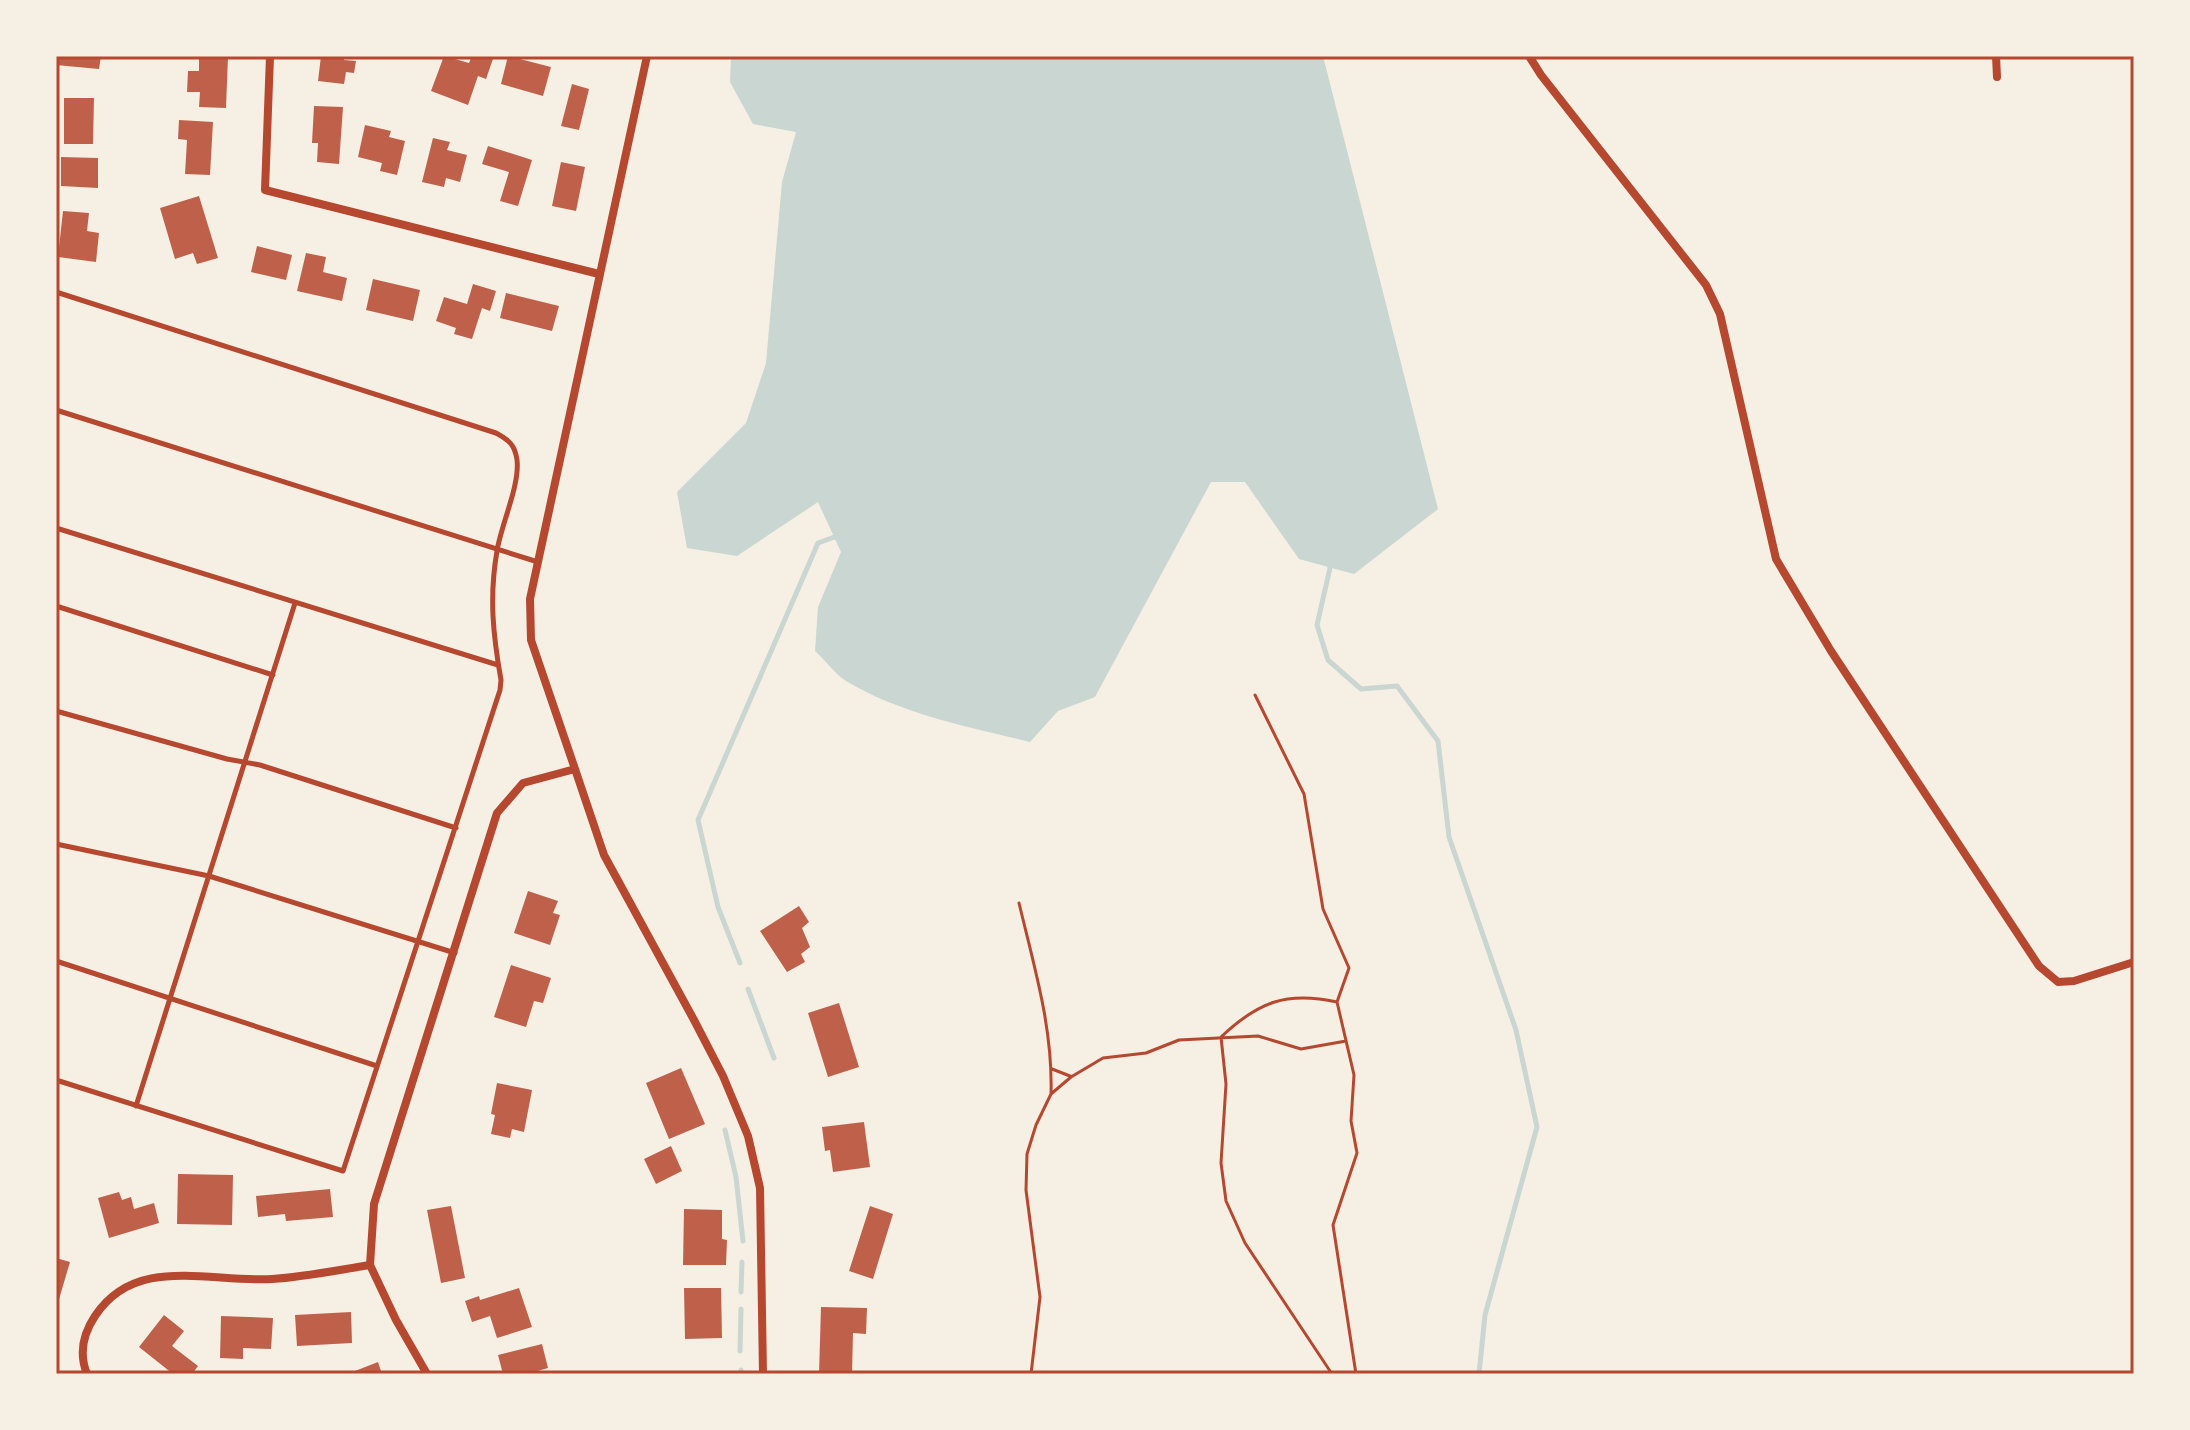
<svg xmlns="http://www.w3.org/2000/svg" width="2190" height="1430" font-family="'Roboto Condensed',sans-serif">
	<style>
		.water { fill: #c9d6d2 }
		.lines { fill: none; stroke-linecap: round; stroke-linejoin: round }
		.stream { stroke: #c9d6d2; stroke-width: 5 }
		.building { fill: #bf614a }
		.path { stroke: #b5482f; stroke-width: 3 }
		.service { stroke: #b5482f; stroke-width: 5 }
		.minor { stroke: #b5482f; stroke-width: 8 }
		.neatline { fill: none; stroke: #b5482f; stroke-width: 3 }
	</style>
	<rect width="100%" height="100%" fill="#f6efe4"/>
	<!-- water -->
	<path class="water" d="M731,56H1323L1438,509L1354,574L1299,559L1245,482H1211L1095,697L1058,711L1030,742C969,727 901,714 846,681C835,674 825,660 815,651L818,607L841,552L818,502L737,556L687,548L677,492L746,423L766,363L782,182L796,132L753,124L730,82Z"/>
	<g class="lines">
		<!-- stream -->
		<path class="stream" d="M1329,563L1330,568L1317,625L1328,660L1361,689L1397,686L1438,741L1449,837L1516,1030L1537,1127L1485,1315L1479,1374
			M740,963L718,907L698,820L818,543L840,535
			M748,989L774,1058
			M725,1130L736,1177L743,1241
			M741,1292L742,1262
			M740,1351L741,1309
			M741,1374V1370"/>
	</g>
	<!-- building -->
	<path class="building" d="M56,56H101L99,69L56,65Z
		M199,56H228L226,108L199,107L200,92H187L188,71H199Z
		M321,56H344V60L356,61L354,73L346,72L344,84L318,81Z
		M444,56L469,63L472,56H494L486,79L478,76L468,105L431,91Z
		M508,56L551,67L543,96L501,84Z
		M572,84L589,89L579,130L561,126Z
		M64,98H94L93,144H64Z
		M314,106L343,107L339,164L317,162L318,143H312Z
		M179,120L213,122L210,175L185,174L187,140L178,139Z
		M365,125L391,131L389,137L405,141L397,175L380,171L382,163L358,157Z
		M433,138L450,142L447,150L467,155L460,182L446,178L444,187L422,182Z
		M488,146L532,160L518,206L500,201L509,172L482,164Z
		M61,157L98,158V188L61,186Z
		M561,162L585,167L576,211L552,206Z
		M199,196L218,258L197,264L193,253L175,259L160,208Z
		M63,211L89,213L87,231L99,233L96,262L58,257Z
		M257,246L292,255L286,280L251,272Z
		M306,253L326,257L323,272L347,278L342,301L297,291Z
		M373,279L420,290L413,321L366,310Z
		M473,284L496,291L490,311L482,308L472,339L454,334L456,328L436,321L444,297L467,304Z
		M506,293L559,306L552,331L500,318Z
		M528,891L558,901L553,913L560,915L550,945L514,933Z
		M799,906L809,922L802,928L810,947L801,954L805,962L787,972L760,931Z
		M511,965L551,978L543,1003L534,1001L526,1027L494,1017Z
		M839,1003L859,1067L828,1077L808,1013Z
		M681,1068L705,1124L669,1139L646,1083Z
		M497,1083L532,1090L524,1132L512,1129L510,1138L491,1134L495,1115L491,1114Z
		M864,1122L870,1167L833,1172L830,1150L825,1151L822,1127Z
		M671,1146L682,1171L656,1184L644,1159Z
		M178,1174L233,1175L232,1225L177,1224Z
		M330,1189L333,1217L286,1221L285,1214L258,1217L256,1196Z
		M119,1192L122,1200L131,1197L134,1209L154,1203L159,1223L109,1238L98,1198Z
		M451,1206L465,1278L441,1283L427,1210Z
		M870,1206L893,1214L873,1279L849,1271Z
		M684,1209L722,1210V1239L727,1240L726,1265H683Z
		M56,1258L70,1262L57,1306H56Z
		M519,1288L532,1327L497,1338L490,1316L472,1322L465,1301L479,1296L480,1300Z
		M684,1288H721L722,1338L685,1339Z
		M821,1307L867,1308L866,1334L853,1333L852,1374H819Z
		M351,1312L352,1343L297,1346L295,1315Z
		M164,1315L184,1331L172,1346L198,1366L192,1374H173L139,1347Z
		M221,1316L273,1318L271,1349L243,1348V1359L220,1358Z
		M542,1344L548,1368L527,1374H503L498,1355Z
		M378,1362L382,1374H356L355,1371Z"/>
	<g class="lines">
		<!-- path -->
		<path class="path" d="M1255,695L1304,794L1323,909L1349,968L1337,1002L1354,1075L1351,1121L1357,1153L1333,1225L1356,1374
			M1019,903C1034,966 1053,1028 1051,1094
			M1052,1069L1070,1076
			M1031,1374L1040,1297L1026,1190L1027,1154L1036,1125L1051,1094L1071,1077L1103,1058L1146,1053L1179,1040L1258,1036L1301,1049L1346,1041
			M1332,1374L1245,1243L1226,1201L1221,1163L1226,1084L1221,1037C1258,1002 1286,991 1337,1002"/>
		<!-- service -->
		<path class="service" d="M56,292L496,433C509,440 515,445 517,460C520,485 501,525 497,551C489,597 493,635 501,680L500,690L343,1171L56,1080
			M56,410L538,562
			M56,528L498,665
			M56,606L273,675
			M56,711L227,759L260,765L456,828
			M56,844L209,876L455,953
			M56,961L377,1066
			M136,1106L295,603"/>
		<!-- minor -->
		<path class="minor" d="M270,56L265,190L599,274
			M1529,56L1541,75L1706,285L1720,314L1776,559L1831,651L2039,966L2058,982L2074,981L2134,962
			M1996,56L1997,77
			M575,769L604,855L694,1020L723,1076L748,1136L760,1188L763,1374
			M87,1374C79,1354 83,1334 95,1316C136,1254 210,1283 272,1279C304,1277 338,1270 370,1265
			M427,1374L396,1320L370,1265L374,1204L497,813L523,783L575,769L531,640L530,599L647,56"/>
	</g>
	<!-- border -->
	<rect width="2190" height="1430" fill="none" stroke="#f6efe4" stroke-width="116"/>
	<rect x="58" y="58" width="2074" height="1314" class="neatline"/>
</svg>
